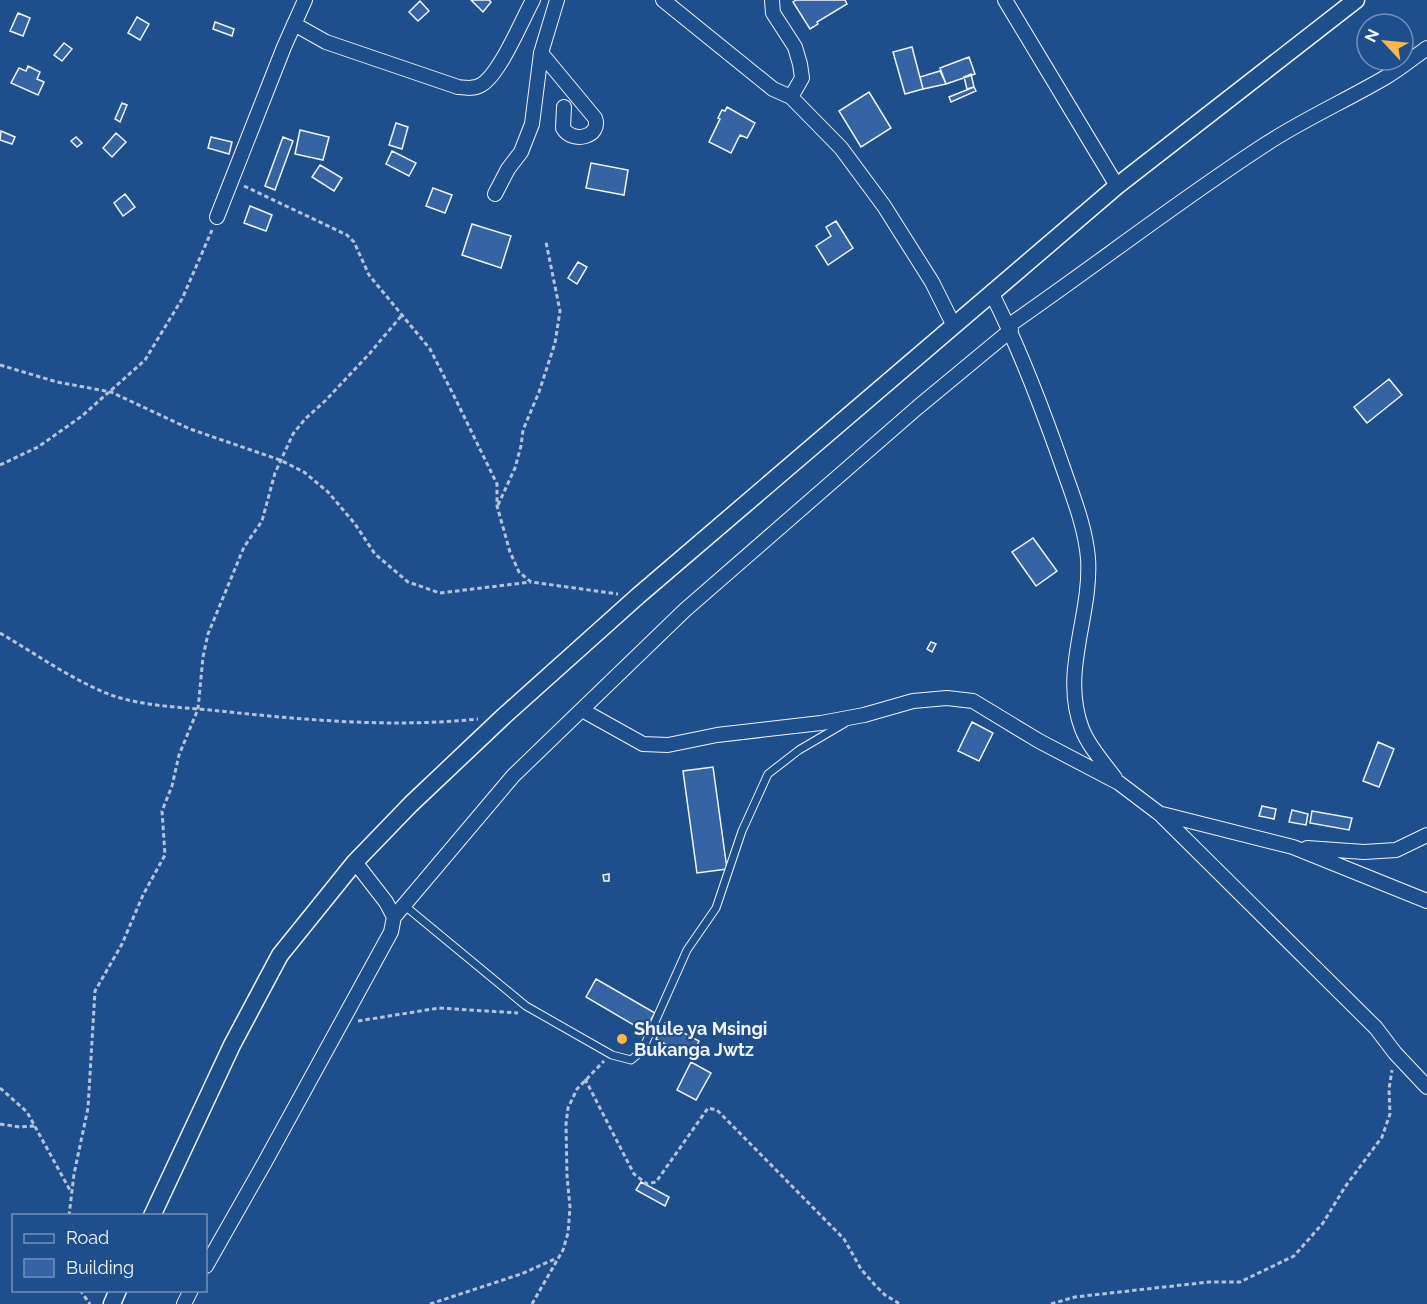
<svg xmlns="http://www.w3.org/2000/svg" width="1427" height="1304" font-family="Raleway,sans-serif">
	<style>
		.building { fill: #3563a3; stroke: #f2f6ff; stroke-width: 1.5 }
		.lines { fill: none; stroke-linecap: round; stroke-linejoin: round }
		.service-casing { stroke: #f2f6ff; stroke-width: 9 }
		.minor-casing { stroke: #f2f6ff; stroke-width: 16 }
		.tertiary-casing { stroke: #f2f6ff; stroke-width: 19 }
		.path { stroke: #b3c4dc; stroke-width: 3; stroke-dasharray: 4.5 3; stroke-linecap: butt }
		.service { stroke: #1f4e8c; stroke-width: 7 }
		.minor { stroke: #1f4e8c; stroke-width: 14 }
		.tertiary { stroke: #1f4e8c; stroke-width: 16 }
		.poi-dot { fill: #ffb74d; stroke: #1f4e8c; stroke-width: 2 }
		.labels { text-anchor: middle; stroke-width: 4.5; stroke-linejoin: round; paint-order: stroke }
		.poi-label { font-size: 18px; font-weight: bold; fill: #f2f6ff; stroke: #1f4e8c; text-anchor: start }
	</style>
	<rect width="100%" height="100%" fill="#1f4e8c"/>
	<!-- building -->
	<path class="building" d="M471,0H489L491,2L483,12Z
		M796,0H845L847,4L817,22L818,24L810,29L793,2Z
		M420,1L429,11L418,21L409,12Z
		M18,13L30,18L23,36L10,31Z
		M137,17L149,24L140,40L128,33Z
		M215,22L234,29L232,36L213,29Z
		M64,43L72,49L62,61L54,55Z
		M912,47L923,89L905,94L893,52Z
		M969,57L975,74L946,84L940,68Z
		M28,66L40,72L37,79L44,82L38,95L11,83L19,68L26,71Z
		M940,71L946,84L923,89L920,77Z
		M971,74L974,87L967,89L964,77Z
		M974,87L976,91L951,102L949,97Z
		M869,92L891,128L861,147L839,111Z
		M122,103L127,105L120,122L115,119Z
		M727,107L755,123L747,138L740,135L731,153L709,142L720,119L718,118L722,110L725,111Z
		M396,123L408,127L402,149L389,145Z
		M300,130L329,137L323,160L295,154Z
		M1,131L15,137L12,144L0,140Z
		M116,133L126,142L112,157L103,148Z
		M76,137L82,143L77,147L71,141Z
		M211,137L232,142L229,154L208,148Z
		M283,137L293,141L275,190L265,186Z
		M392,151L416,163L409,176L386,164Z
		M591,163L628,170L624,195L586,188Z
		M320,165L342,178L334,191L312,177Z
		M433,188L452,195L445,213L426,206Z
		M125,194L135,207L123,216L114,203Z
		M250,206L272,215L266,231L244,223Z
		M836,221L853,248L828,265L816,246L831,236L826,227Z
		M472,224L511,236L501,268L462,255Z
		M578,262L587,267L577,284L568,278Z
		M1389,379L1402,395L1367,423L1354,407Z
		M1033,538L1057,571L1036,586L1012,552Z
		M931,642L936,644L932,652L927,649Z
		M972,722L993,733L979,761L958,751Z
		M1378,742L1394,749L1379,787L1363,781Z
		M713,767L727,869L697,873L683,771Z
		M1262,806L1276,809L1274,819L1259,816Z
		M1292,810L1308,814L1306,825L1289,822Z
		M1312,811L1352,818L1349,830L1310,823Z
		M609,874V881H604L603,875Z
		M596,979L655,1013L644,1031L586,997Z
		M665,1023L699,1041L690,1058L656,1039Z
		M691,1062L711,1073L696,1100L677,1090Z
		M641,1182L669,1197L665,1206L636,1190Z"/>
	<g class="lines">
		<!-- service casing -->
		<g class="service-casing">
			<path id="service" d="M405,906L526,1006L612,1055L631,1060L642,1051L687,950L716,908L742,831L768,774L799,750L845,723"/>
		</g>
		<!-- minor casing -->
		<g class="minor-casing">
			<path id="minor" d="M663,0L773,89L791,97L841,148L884,206L932,282L954,326
				M772,0L773,13L795,47L800,64L802,78L791,97
				M1005,0L1117,186
				M294,24L326,42L458,87C467,88 474,89 481,85C500,74 522,20 533,0
				M541,53L595,118C602,137 572,144 563,128L564,107
				M495,194L508,169L521,152L532,124L541,53L557,0
				M217,217L284,47L305,0
				M992,294C1020,349 1041,405 1061,462C1072,494 1085,525 1088,558C1092,616 1060,672 1082,729C1089,747 1104,763 1115,778
				M1008,326C1095,266 1178,201 1266,144C1304,119 1347,100 1386,77C1400,69 1413,58 1427,48
				M582,710L643,744L668,745L717,735L821,723L864,715L913,701L947,698L973,701L1039,741L1119,783L1160,814L1376,1028L1395,1053L1427,1087
				M1162,814L1293,847L1427,901
				M1307,848L1364,852L1396,850L1427,835
				M394,917L513,776L685,610L918,407L1011,330
				M206,1266L265,1162L391,932L394,917L386,902L355,862
				M184,1304L191,1290"/>
		</g>
		<!-- tertiary casing -->
		<g class="tertiary-casing">
			<path id="tertiary" d="M152,1216L232,1045L280,955L355,862L411,804L504,716L638,596L1117,186L1356,0
				M112,1304L118,1290"/>
		</g>
		<!-- path -->
		<path class="path" d="M244,186L347,235L354,242L369,275L430,349L454,396L497,484V506L510,552L519,572L531,582L618,594
			M0,365L57,382L111,392L190,429L280,460L304,472L328,492L355,524L375,554L408,582L440,593L531,582
			M0,465L38,447L82,416L145,360L182,299L212,230
			M498,505L515,468L521,446L523,430L539,392L555,343L560,311L546,242
			M0,633C36,654 72,680 111,695C145,707 184,707 219,711C305,720 392,728 478,719
			M358,1021L439,1008L518,1013
			M585,1079L634,1174L647,1184L656,1182L708,1108L717,1110L844,1239L861,1269L874,1284L885,1295L900,1304
			M0,1088L27,1112L71,1192
			M0,1124L20,1127L35,1126
			M69,1216L74,1174L88,1108L95,991L122,944L143,895L165,855L162,811L172,786L179,755L198,709L203,657L208,634L244,547L262,521L275,473L293,434L305,419L326,400L370,353L402,315
			M80,1290L90,1304
			M430,1304L521,1274L555,1259
			M532,1304L563,1250L568,1233L570,1207L567,1176L566,1124L568,1108L577,1089L604,1061
			M1051,1304L1075,1297L1209,1282H1240L1294,1256L1323,1223L1345,1187L1382,1137L1390,1114L1389,1089L1392,1070"/>
		<!-- service -->
		<use href="#service" class="service"/>
		<!-- minor -->
		<use href="#minor" class="minor"/>
		<!-- tertiary -->
		<use href="#tertiary" class="tertiary"/>
	</g>
	<!-- markers -->
	<circle class="poi-dot" cx="622" cy="1039" r="6"/>
	<g class="labels">
		<!-- poi labels -->
		<g class="poi-label">
			<text x="634" y="1035">Shule ya Msingi<tspan x="634" dy="21">Bukanga Jwtz</tspan></text>
		</g>
	</g>
	<!-- legend -->
	<rect x="12" y="1214" width="195" height="78" fill="#1f4e8c" stroke="#7391ba" stroke-width="1.5"/>
	<rect x="24" y="1234" width="30" height="9" fill="#1f4e8c" stroke="#7391ba" stroke-width="1.5"/>
	<text x="66" y="1244" font-size="18" fill="#f2f6ff">Road</text>
	<rect x="24" y="1259" width="30" height="18" fill="#3563a3" stroke="#7391ba" stroke-width="1.5"/>
	<text x="66" y="1274" font-size="18" fill="#f2f6ff">Building</text>
	<!-- north arrow -->
	<g transform="translate(1385 42) rotate(296)"><circle r="28" fill="#1f4e8c" stroke="#7391ba" stroke-width="1.5"/>
	<path d="M0-4.5L10 22L0 15L-10 22Z" fill="#ffb74d"/>
	<text y="-9" font-size="16" font-weight="bold" text-anchor="middle" fill="#f2f6ff">N</text>
	</g>
</svg>
